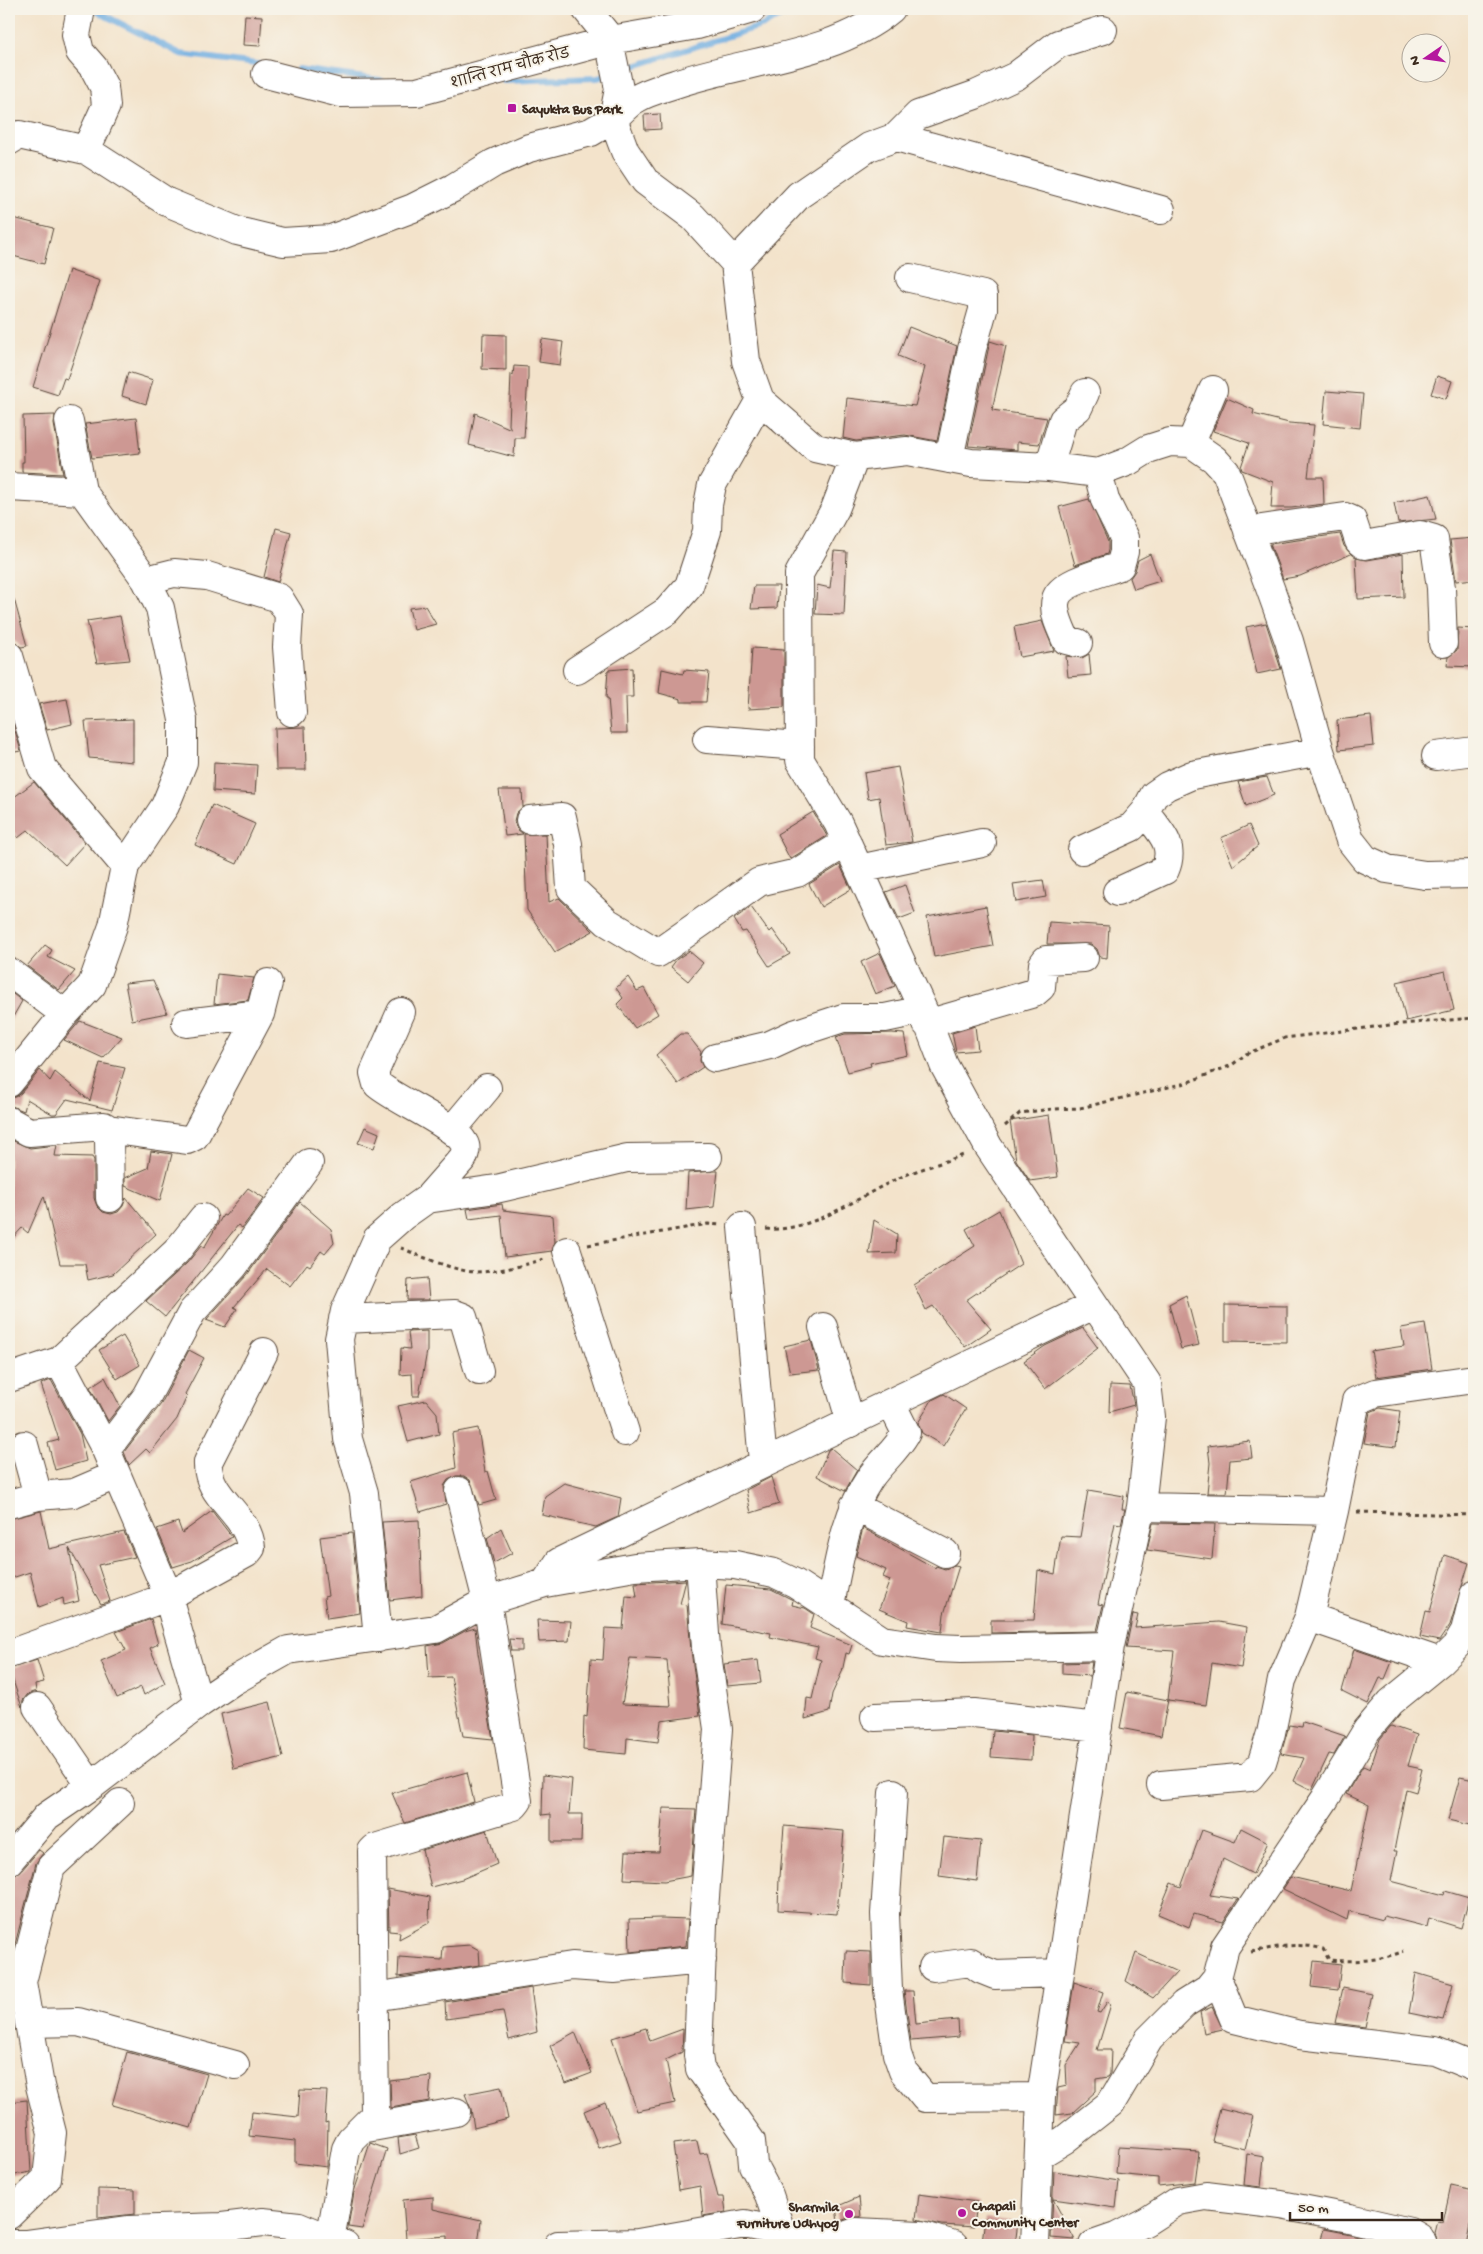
<svg xmlns="http://www.w3.org/2000/svg" width="1483" height="2254" font-family="'Gochi Hand','Playpen Sans Deva',sans-serif">
	<style>
		.lines { fill: none; stroke-linecap: round; stroke-linejoin: round }
		.stream { stroke: #6fade1; stroke-width: 6 }
		.building { fill: #cd9893; fill-rule: evenodd }
		.minor-casing { stroke: #574638; stroke-width: 30 }
		.path { stroke: #574638; stroke-width: 3; stroke-dasharray: 4 4; stroke-linecap: butt }
		.minor { stroke: #fff; stroke-width: 28 }
		.poi-dot { fill: #b5179e; stroke: #f7f3e8; stroke-width: 2 }
		.labels { text-anchor: middle; stroke-width: 4; stroke-linejoin: round; paint-order: stroke }
		.street-label { font-size: 14px; fill: #3b2a1e; stroke: #f7f3e8 }
		.poi-label { font-size: 14px; font-weight: bold; fill: #3b2a1e; stroke: #f7f3e8; text-anchor: start }
	</style>
	<rect width="100%" height="100%" fill="#f7f3e8"/>
	<filter id="ink" filterUnits="userSpaceOnUse"><feTurbulence type="fractalNoise" baseFrequency=".02" numOctaves="2"/><feDisplacementMap in="SourceGraphic" scale="10" xChannelSelector="R" yChannelSelector="G"/><feConvolveMatrix kernelMatrix="1 2 1 2 8 2 1 2 1" color-interpolation-filters="sRGB"/></filter>
	<filter id="wash" filterUnits="userSpaceOnUse"><feTurbulence type="fractalNoise" baseFrequency=".0096" numOctaves="4" result="noise"/><feDisplacementMap in="SourceGraphic" scale="20" xChannelSelector="R" yChannelSelector="G"/><feGaussianBlur stdDeviation="1.12" result="paint"/><feColorMatrix in="noise" values="0 0 0 0 0 0 0 0 0 0 0 0 0 0 0 0 0 1.4 0 .05"/><feComposite in="paint" operator="in"/></filter>
	<g filter="url(#wash)">
		<rect width="100%" height="100%" fill="#f3e3cb"/>
		<g class="lines">
			<!-- stream -->
			<path class="stream" d="M92,9L181,54L264,65
				M299,69L380,80
				M622,70L764,25L793,9
				M504,81L598,78L610,74"/>
		</g>
		<g id="blocks">
			<!-- building -->
			<path class="building" d="M245,15L262,16L260,46L243,45Z
				M660,114L661,129L645,130L644,115Z
				M9,217L53,228L44,264L9,255Z
				M69,270L100,281L67,379L64,378L58,395L33,387Z
				M909,327L957,346L937,441L905,435L856,441L843,438L847,398L915,406L925,367L898,356Z
				M483,334L506,335V370L482,369Z
				M542,339L563,342L560,365L539,362Z
				M990,341L1006,346L992,410L1047,418L1039,444L1017,442V450L968,446Z
				M514,366L528,367V377L524,438H515L514,457L469,445L475,413L511,429L509,425L511,374L513,375Z
				M128,372L153,380L146,404L122,396Z
				M1437,376L1452,381L1446,399L1431,394Z
				M1326,391L1363,394L1360,428L1323,424Z
				M1227,398L1254,410L1253,414L1289,423L1314,425L1308,477H1323L1324,504L1291,508H1271L1273,482L1242,470L1241,467L1249,443L1213,431Z
				M55,415L54,424L63,474L22,472V462H24L23,416Z
				M136,418L140,453L92,458L85,424Z
				M1430,495L1436,519L1398,523L1394,503Z
				M1089,499L1108,542V550L1107,554L1075,565L1059,507Z
				M276,528L291,532L278,582L264,577Z
				M1340,534L1344,546L1351,554L1300,576L1283,579L1270,544Z
				M1474,538V579L1456,581L1450,540Z
				M834,551L847,552L844,615L815,614L817,585L830,588Z
				M1150,554L1160,581L1134,589L1130,578L1135,571L1138,560Z
				M1403,554L1404,597L1358,599L1356,558L1367,560Z
				M754,586H779L777,608L751,609Z
				M14,599L27,646L21,647L13,641H9V600Z
				M425,606L436,624L414,630L409,608Z
				M120,616L130,660L97,663L87,621Z
				M1042,621L1054,651L1020,657L1014,627Z
				M1266,623L1281,669L1257,674L1246,627Z
				M1458,628L1474,629V667L1447,666L1448,657L1457,650Z
				M752,648L784,650V707L748,709Z
				M1089,654L1091,675L1068,677L1066,656L1082,658Z
				M632,668L633,697H626L627,733H611L608,698H606L608,670Z
				M662,669L683,674L684,670L709,672L706,702H681V699L659,693Z
				M67,699L72,724L47,730L39,704Z
				M9,710L21,751L9,753Z
				M1371,716L1374,746L1339,750L1337,720Z
				M133,719V762L89,758L85,721Z
				M305,727L306,770H276L275,728Z
				M214,762L257,765L255,794L213,791Z
				M898,767L912,842L886,845L879,797L868,799L864,773Z
				M1267,777L1274,795L1246,806L1238,782Z
				M34,782L85,843L65,865L28,830L18,838L9,826V801Z
				M499,790H522L523,807L516,813L514,821L517,829L523,834L505,836Z
				M212,805L255,824L237,864L195,845Z
				M813,812L827,836L790,859L777,834Z
				M1249,825L1258,846L1233,866L1221,838Z
				M524,834H546L549,902L559,898L593,931L555,952L527,910Z
				M840,865L851,889L821,907L809,884Z
				M1043,880L1046,897L1016,902L1013,884Z
				M905,885L915,913L899,919L886,892Z
				M986,906L993,946L934,957L927,917Z
				M751,907L769,932L772,929L790,954L769,966L746,931L742,932L734,919Z
				M1049,922L1109,926L1107,958L1100,957L1097,949L1091,944H1047Z
				M45,945L52,950L48,957L75,971L59,990L27,966Z
				M689,951L703,963L688,981L671,967L677,959Z
				M880,953L895,986L875,994L861,962Z
				M1445,971L1454,1010L1406,1021L1397,982Z
				M217,974L254,978L248,1000L214,1004Z
				M628,977L637,991L644,988L658,1014L635,1028L617,1004L623,998L616,988Z
				M153,980L167,1013L132,1020L125,983Z
				M9,991L22,1001L9,1024Z
				M80,1021L122,1037L103,1058L64,1040Z
				M975,1026L978,1050L956,1052L952,1033Z
				M892,1033L904,1034L908,1055L870,1063L871,1066L848,1072L836,1037L845,1034Z
				M680,1034H687L701,1052L700,1061L703,1067L678,1084L656,1055Z
				M100,1063L125,1068L112,1110L67,1099L56,1114H52L27,1099L24,1111L9,1105V1098L15,1097L21,1093L40,1070L50,1081L55,1072L90,1101Z
				M1049,1115L1058,1177L1030,1181L1016,1160L1010,1121Z
				M365,1127L379,1133L374,1148L358,1143Z
				M9,1139L30,1148L57,1145L55,1156L92,1157L94,1160V1198L97,1206L103,1212L111,1214L118,1212L123,1206L126,1198L156,1234L113,1274L88,1280L85,1264H60L44,1196L28,1233L22,1228L9,1242Z
				M151,1151L172,1154L160,1201L125,1186V1178L148,1168Z
				M715,1171H718L714,1207L686,1210L688,1173Z
				M248,1188L264,1198L242,1228L238,1225L165,1317L146,1301L187,1263L201,1246L204,1248L223,1215L225,1216Z
				M300,1202L331,1229L334,1243L325,1254L321,1251L310,1266L307,1264L290,1286L267,1269L234,1307L237,1309L225,1327L206,1320L247,1275Z
				M502,1204L503,1210L553,1216L555,1242L552,1251L505,1257L501,1215L469,1219L467,1209Z
				M999,1210L1021,1264L966,1300L991,1329L965,1347L933,1306L926,1310L914,1285L975,1246L966,1229Z
				M874,1220L897,1234L896,1253L869,1254Z
				M427,1278L429,1300H407L408,1280Z
				M1186,1295L1199,1345L1181,1349L1169,1304Z
				M1225,1305L1287,1306V1342L1225,1341Z
				M1425,1324L1432,1369L1376,1377L1371,1351L1404,1346L1401,1328Z
				M1083,1328L1098,1348L1045,1389L1024,1361L1045,1346Z
				M427,1331V1351L419,1396H413L412,1374L400,1375L401,1348L410,1349L408,1332Z
				M123,1336L140,1365L117,1379L99,1350Z
				M811,1340L819,1370L790,1373L784,1346Z
				M189,1350L204,1358L185,1394L187,1396L177,1419L150,1453L146,1449L129,1465L124,1452L161,1404Z
				M105,1377L120,1406L108,1421L90,1387Z
				M51,1380L80,1434L86,1461L55,1470L48,1443L59,1440L41,1384Z
				M1110,1385L1130,1386L1134,1405L1109,1412Z
				M944,1394L966,1409L943,1446L922,1433L918,1423L932,1400Z
				M426,1400L437,1413L439,1434L408,1442L398,1406Z
				M1380,1408L1400,1411L1396,1447L1364,1443L1370,1412Z
				M478,1428L485,1472L488,1471L496,1500L479,1505L470,1480L464,1476H456L448,1480L444,1486L446,1504L420,1512L411,1482L456,1468L452,1433Z
				M1250,1441L1252,1458L1230,1460L1227,1493H1207L1210,1463L1208,1446Z
				M831,1448L857,1470L845,1491L817,1476L828,1450Z
				M771,1477L779,1504L751,1513L746,1490Z
				M564,1483L621,1498L618,1517L596,1527L542,1515L545,1496Z
				M1088,1490L1124,1496L1122,1509H1125L1121,1524L1115,1523L1098,1604L1103,1605L1097,1631L991,1633V1620H1034L1038,1570L1055,1574L1061,1536L1080,1537Z
				M41,1511L49,1549L124,1532L135,1557L98,1565L110,1601L101,1604L69,1548L79,1601L64,1605L63,1598L39,1607L30,1572L9,1579V1519Z
				M212,1511L232,1537L192,1561L173,1567L157,1529L178,1522L182,1533Z
				M419,1520L422,1596L390,1600L382,1522Z
				M1153,1523L1215,1524L1212,1559L1147,1550Z
				M501,1528L512,1553L494,1563L487,1538Z
				M863,1528L935,1568L936,1566L945,1569L955,1565L959,1566L944,1614L942,1632L907,1626L908,1621L879,1609L890,1580L883,1577L886,1570L856,1556Z
				M352,1533L360,1613L327,1618L324,1597L328,1596L320,1537Z
				M1445,1555L1469,1563L1450,1625L1439,1641L1420,1637L1426,1611L1430,1612Z
				M686,1580L680,1604L687,1605L691,1650L700,1716L661,1721L658,1742L627,1738L626,1754L583,1750L584,1716L587,1717L591,1659L603,1660L605,1628L623,1629L626,1596L637,1597L635,1583ZM630,1658L667,1660L671,1706L622,1704Z
				M726,1585L771,1589L793,1600L792,1605L805,1608L814,1614L810,1628L852,1645L849,1654L846,1653L842,1672L832,1694L829,1712L805,1719L807,1698L812,1699L821,1660L815,1658L818,1647L770,1637L771,1633L722,1624Z
				M1133,1614L1138,1615L1135,1628L1219,1622L1247,1627L1241,1668L1212,1663L1206,1705L1168,1700L1174,1651L1126,1648Z
				M151,1619L158,1644L150,1648L165,1683L144,1695L141,1687L117,1698L101,1661L126,1650L116,1632Z
				M537,1620L571,1621L569,1641L539,1642Z
				M475,1628L478,1653L493,1739L463,1736L451,1677L429,1678L427,1646L443,1643L465,1631Z
				M509,1639L522,1640V1651H511Z
				M1354,1649L1392,1662L1385,1679L1380,1678L1368,1704L1342,1691Z
				M37,1660L44,1682L35,1684L36,1691L28,1694L23,1700L22,1707L9,1669Z
				M758,1660L761,1683L727,1686L724,1664Z
				M1092,1662L1090,1676L1062,1674V1663Z
				M1127,1692L1168,1700L1161,1736L1120,1728Z
				M270,1702L283,1757L234,1769L221,1714Z
				M1303,1722L1345,1736L1334,1755L1329,1754L1312,1790L1294,1781L1304,1758L1281,1754L1289,1725L1302,1727Z
				M1391,1726L1417,1735L1408,1766L1422,1769L1416,1792L1406,1789L1394,1851H1397L1391,1881L1444,1895L1445,1891L1469,1898L1461,1928L1429,1918L1427,1927L1384,1916L1383,1920L1349,1911L1347,1920L1283,1889L1291,1877L1351,1891L1369,1805L1346,1794L1363,1766L1370,1769L1380,1739Z
				M993,1731L1032,1735L1031,1760L991,1757Z
				M467,1772L474,1802L405,1823L392,1793Z
				M543,1775L572,1779L569,1814H582L581,1842H551V1814L542,1815Z
				M1460,1777L1474,1780V1826L1448,1820Z
				M663,1808L696,1809L691,1876L664,1881L624,1879L626,1851L659,1852Z
				M784,1826L844,1831L837,1914L778,1910L779,1877H780Z
				M1241,1828L1268,1842L1253,1874L1223,1859L1210,1895L1238,1899L1223,1922L1194,1914L1189,1927L1158,1914L1171,1883L1181,1887L1202,1830L1235,1842Z
				M487,1830L497,1864L462,1879L431,1887L422,1850Z
				M944,1837L981,1841L977,1881L939,1876Z
				M39,1850L43,1853L36,1863L13,1952L9,1951V1879L21,1871Z
				M388,1889L430,1897L429,1923L399,1939L400,1932L389,1931Z
				M661,1918L688,1919L686,1946L630,1952L629,1919Z
				M470,1945L479,1950L480,1965L398,1977L399,1957L442,1960L443,1947Z
				M846,1951L871,1952V1985L845,1983Z
				M1136,1953L1177,1972L1153,1998L1126,1981Z
				M1314,1961L1341,1964L1338,1990L1311,1987Z
				M1416,1973L1453,1984L1443,2020L1409,2013Z
				M1074,1982L1103,1992L1097,2012L1100,2013L1107,2002L1111,2004L1097,2050H1111L1110,2074L1108,2077L1096,2079V2091L1072,2113L1056,2115L1058,2088L1067,2086L1066,2065L1080,2043L1065,2041Z
				M531,1988L537,2032L509,2040L503,2011L446,2019L445,2002Z
				M1343,1988L1372,1994L1365,2027L1335,2023Z
				M904,1991H913L916,2024L958,2020L959,2037L911,2041Z
				M1212,2007L1223,2029L1204,2033L1200,2012Z
				M646,2028L650,2041L683,2029L682,2052L666,2060L675,2103L637,2111L612,2038Z
				M575,2032L592,2073L566,2083L550,2046Z
				M127,2052L207,2074L191,2128L112,2105Z
				M431,2076L429,2101L391,2108L390,2081Z
				M501,2087L508,2119L474,2128L471,2109L465,2094Z
				M300,2090L327,2091L325,2123L328,2122L327,2167L295,2163V2141L249,2136L252,2112L298,2117Z
				M27,2100L31,2172L9,2176V2102Z
				M605,2102L621,2141L599,2148L584,2111Z
				M1220,2108L1253,2116L1245,2149L1212,2141Z
				M415,2135L419,2148L400,2154L398,2138Z
				M697,2141L700,2154L707,2153L718,2197H724L726,2212L703,2216L700,2186L679,2190L673,2144Z
				M370,2143L387,2149L362,2229L348,2227L354,2192Z
				M1118,2147L1199,2152L1195,2182L1158,2186V2178L1116,2174Z
				M1247,2154L1264,2157L1261,2187L1244,2185Z
				M1054,2171L1119,2181L1116,2208L1053,2199L1075,2240L1051,2238Z
				M1451,2185L1474,2190V2226L1470,2225L1466,2245H1438L1435,2233L1438,2221L1443,2222Z
				M98,2189L135,2190V2214L98,2218Z
				M919,2194L977,2202L974,2227L942,2225L916,2219Z
				M433,2197V2209L481,2220L478,2245H447V2236L406,2239L403,2200Z
				M859,2197L861,2217H851L838,2222L836,2207Z
				M985,2218L1018,2222L1015,2245L982,2242Z
				M1324,2229L1346,2233L1398,2245H1319Z"/>
		</g>
	</g>
	<g filter="url(#ink)">
		<use href="#blocks" fill-opacity="0" stroke="#574638" stroke-width="1"/>
		<g class="lines">
			<!-- minor casing -->
			<g class="minor-casing">
				<path id="minor" d="M81,9L76,35L80,52L94,68L104,87L106,106L86,150
					M891,9C834,57 744,60 675,84C663,88 646,92 636,99C627,104 620,113 613,119L625,151L645,181L693,217L735,263L746,361L760,400L815,448L855,457L907,451L971,463L1049,467L1098,473L1127,462L1148,449L1170,442L1191,443L1214,459L1226,472L1270,588L1289,641L1320,751L1350,840L1365,859L1387,869L1425,875L1474,874
					M266,74L340,93L417,92L611,40L697,25L752,9
					M896,137L918,115L975,95L1016,76L1058,44L1103,30
					M9,141L19,135L86,150L167,202L237,231L283,242L331,239L413,208L453,188L494,163L529,148L591,132L613,119L619,89L610,45L611,40L586,9
					M735,263L799,195L869,147L896,137L1161,210
					M910,278L983,295V310L972,349L949,459
					M69,421L82,491
					M1191,443L1213,390
					M855,457L835,509L799,574L800,760L838,823L923,1010L944,1065L988,1146L1147,1383L1151,1417L1141,1507L1110,1646L1041,2097L1035,2245
					M1049,467L1063,420L1078,408L1085,393
					M9,487L82,491L146,580L160,608L183,720V762L165,806L125,866L113,926L92,985L65,1014L9,1083
					M1248,531L1345,517L1352,520L1359,541L1364,545L1420,535L1434,539L1441,588L1443,643
					M146,580L174,573L207,576L279,598L289,614L287,647L292,712
					M1078,643L1066,640C1061,629 1052,611 1056,599C1060,582 1104,572 1120,566L1124,552V538L1105,500L1098,473
					M9,656L42,768L125,866
					M577,670L667,611L689,586L707,531L708,505L712,485L760,400
					M707,739L800,746
					M1436,756L1474,751
					M530,820L562,817L568,844L571,888L607,922L658,953L759,882L797,873L847,842
					M1082,850L1132,827L1145,812L1154,795L1167,786L1192,775L1320,751
					M859,869L982,843
					M1117,892L1165,870C1176,844 1160,832 1145,812
					M9,972L65,1014
					M401,1012L374,1073L377,1084C395,1100 455,1125 464,1143C467,1148 465,1153 463,1158L427,1199
					M186,1023L260,1014L268,983
					M927,1024L1034,993L1041,987L1043,964L1046,960L1084,958
					M715,1058L770,1045L794,1034L843,1018H885L923,1010
					M9,1121L29,1132L104,1126L108,1129L109,1138L110,1198
					M108,1129L187,1140L195,1136L260,1014
					M452,1130L487,1088
					M742,1227L763,1462
					M567,1251L625,1432
					M343,1319L455,1314L463,1317L479,1371
					M823,1327L851,1423
					M59,1361L106,1450
					M9,1378L59,1361L176,1252L203,1218
					M24,1445L38,1496
					M9,1504L38,1496L74,1493L116,1475
					M854,1506L945,1553
					M1141,1507L1334,1511
					M700,1563L706,1648L718,1729L703,1923L698,2055L700,2069L751,2141L753,2165L769,2195L778,2222V2231
					M545,1583L559,1562L1094,1305
					M830,1605C839,1562 845,1515 870,1478C881,1462 895,1452 906,1433L891,1403
					M1309,1617L1440,1662
					M378,1638L364,1493L348,1439L339,1339L345,1311L377,1239L403,1216L427,1199L496,1189L627,1158L708,1157
					M9,1654L167,1597L247,1553L251,1548C249,1514 206,1498 208,1462L264,1352
					M199,1704L166,1590L106,1450L147,1396L192,1312L234,1266L309,1163
					M37,1707L91,1786
					M875,1717L974,1713L1098,1727
					M1161,1785L1250,1777L1262,1762L1271,1733L1282,1680L1309,1617L1334,1511L1356,1401L1375,1393L1474,1379
					M893,1793L885,1914L888,1990L897,2054L903,2071L925,2098L1041,2097
					M9,1861L47,1816L91,1786L199,1704L233,1681L288,1650L436,1629L487,1601L545,1583L635,1567L700,1563L735,1565L774,1573L795,1583L882,1640L936,1648L961,1649L1110,1646
					M933,1967L971,1962L980,1969L995,1975L1059,1973
					M1217,1978L1234,2019L1300,2035L1435,2051L1474,2067
					M374,1997L572,1966L614,1969L702,1960
					M29,2023L78,2022L235,2065
					M361,2129L456,2112
					M1039,2155L1064,2140L1111,2103L1149,2039L1184,2004L1208,1989L1217,1978L1225,1947L1325,1799L1367,1730L1391,1702L1440,1662L1456,1646L1465,1631L1474,1595
					M9,2215L47,2178L52,2133L40,2086L22,1982L51,1867L120,1803
					M330,2240L346,2149L351,2139L375,2115L372,1851L375,1848L514,1806L518,1801L487,1601L459,1491
					M9,2244H26L127,2230L222,2227L263,2222L299,2226L345,2245
					M558,2245L638,2243L745,2224L828,2242L856,2232L921,2235L954,2245
					M1093,2245L1116,2237L1147,2221L1178,2201L1206,2196L1281,2205L1349,2218L1410,2232L1420,2238L1423,2245"/>
			</g>
			<!-- path -->
			<path class="path" d="M1005,1126L1020,1113L1053,1109L1080,1108L1186,1083L1232,1065L1246,1054L1285,1038L1390,1025L1474,1018
				M766,1229C815,1232 858,1196 901,1177C922,1168 945,1162 966,1154
				M588,1245L708,1224L720,1225
				M401,1248C421,1256 454,1271 475,1272C497,1272 523,1266 544,1259
				M1357,1512L1474,1515
				M1251,1952C1276,1947 1299,1942 1323,1949L1329,1960C1356,1962 1379,1961 1404,1951"/>
			<!-- minor -->
			<use href="#minor" class="minor"/>
		</g>
	</g>
	<!-- markers -->
	<g class="poi-dot">
		<rect x="507" y="103" width="10" height="10" rx="2.5"/>
		<circle cx="962" cy="2213" r="5"/>
		<circle cx="849" cy="2214" r="5"/>
	</g>
	<g class="labels">
		<!-- street labels -->
		<g class="street-label">
			<text transform="translate(510 67) rotate(-15)" y="5">शान्ति राम चौक रोड</text>
		</g>
		<!-- poi labels -->
		<g class="poi-label">
			<text x="522" y="113">Sayukta Bus Park</text>
			<text x="972" y="2210">Chapali<tspan x="972" dy="16">Community Center</tspan></text>
			<text x="839" y="2211" text-anchor="end">Sharmila<tspan x="839" dy="16">Furniture Udhyog</tspan></text>
		</g>
	</g>
	<!-- margin -->
	<rect width="1483" height="2254" fill="none" stroke="#f7f3e8" stroke-width="30"/>
	<!-- north arrow -->
	<g transform="translate(1426 58) rotate(257)"><circle r="24" fill="#f7f3e8" stroke="#aca397"/>
	<path d="M0-4L9 19L0 12L-9 19Z" fill="#b5179e"/>
	<text y="-8" font-size="14" font-weight="bold" text-anchor="middle" fill="#3b2a1e">N</text>
	</g>
	<!-- scale -->
	<path d="M1290 2212v8h152v-8" fill="none" stroke="#3b2a1e" stroke-width="2.5"/>
	<text x="1298" y="2212" font-size="15" fill="#3b2a1e" stroke="#f7f3e8" stroke-width="4" paint-order="stroke">50 m</text>
</svg>
